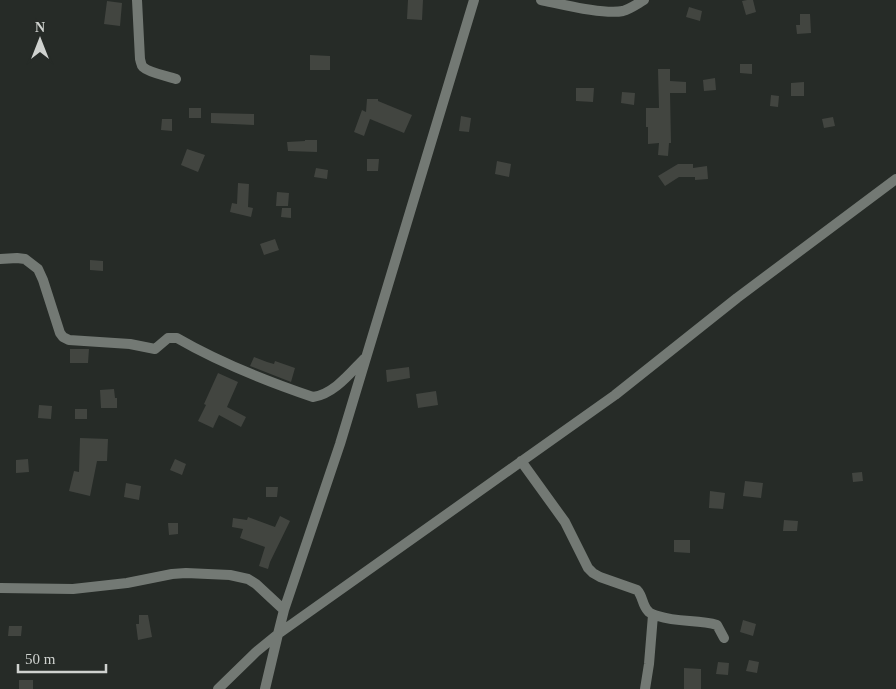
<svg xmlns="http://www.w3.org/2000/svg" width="896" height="689" font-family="'Times New Roman',serif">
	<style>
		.building { fill: #424540 }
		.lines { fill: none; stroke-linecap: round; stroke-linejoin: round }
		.street { stroke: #737974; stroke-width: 10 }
	</style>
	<rect width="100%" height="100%" fill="#262b27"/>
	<!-- building -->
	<path class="building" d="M408,0H423L422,20L407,19Z
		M747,0H753L756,12L746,15L742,1Z
		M107,1L122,3L120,26L104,24Z
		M689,7L702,11L700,21L686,17Z
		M800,14H810L811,33L797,34L796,25H800Z
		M310,55L330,56V70H310Z
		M740,64H752V74L740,73Z
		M658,69H670V81L686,82V93H670L671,143H669L668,156L658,155L659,143L648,144V127H646V108H659Z
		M715,78L716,90L704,91L703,80Z
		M804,82V96H791V83Z
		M576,88H594L593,102L576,101Z
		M622,92L635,93L634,105L621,103Z
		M771,95L779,96L778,107L770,106Z
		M367,99H378V101L412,115L404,133L370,119L364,136L354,132L362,110L366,112Z
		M189,108H201V118H189Z
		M211,113L254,114V125L211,123Z
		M461,116L471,118L469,132L459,131Z
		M833,117L835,126L824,128L822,119Z
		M162,119H172V131L161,130Z
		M305,140H317V152L288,151L287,142L305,141Z
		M187,149L205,155L198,172L181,165Z
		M367,159H379L378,171H367Z
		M497,161L511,164L509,177L495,174Z
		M678,164H693V168L707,166L708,179L695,180V177H679L665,186L658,176Z
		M316,168L328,170L327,179L314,177Z
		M238,183L249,184L248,207L253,208L251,217L230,212L232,203L237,204Z
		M277,192L289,193L288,206H276Z
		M282,208H291V218L281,217Z
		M275,239L279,250L264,255L260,244Z
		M90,260L103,261V271L90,270Z
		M70,349H89L88,363H70Z
		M254,357L267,362L274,364L275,361L295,368L291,382L250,366Z
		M409,367L410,378L387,382L386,370Z
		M218,373L238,382L227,407L246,417L241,427L219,415L213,428L198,421L206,405L204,404Z
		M114,389L115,398H117V408H101L100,390Z
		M436,391L438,405L418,408L416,394Z
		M39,405L52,406L51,419L38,418Z
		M75,409H87V419H75Z
		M80,438L108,439L107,461H97L90,496L69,491L74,471L79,472Z
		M28,459L29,472L16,473V460Z
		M175,459L186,464L182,475L170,470Z
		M862,472L863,481L853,482L852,473Z
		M745,481L763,483L761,498L743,496Z
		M126,483L141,486L139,500L124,497Z
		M266,487H278L277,497H266Z
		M710,491L725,493L723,509L709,508Z
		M280,516L290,521L270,562L268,569L259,566L265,547L240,538L243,529L232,527L233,518L247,520L248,517L275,527Z
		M784,520L798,521L797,531H783Z
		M168,523H178V534L169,535Z
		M674,540H690V553L674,552Z
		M139,615H148L152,637L138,640L136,624H139Z
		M743,620L756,624L753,636L740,632Z
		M9,626H22L21,636H8Z
		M749,660L759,662L757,673L746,671Z
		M718,662L729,663L728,675L716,674Z
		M684,668L701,669V689H684Z
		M19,680H33V689H19Z"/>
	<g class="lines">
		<!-- street -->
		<path class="street" d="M137,0L140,59C141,62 141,65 143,67C149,73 168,76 176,79
			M541,0C561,4 604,15 623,11C630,9 637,4 644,0
			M0,259L17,258L25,259L38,269L43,280L60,333L63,337L69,340L130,344L155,349L168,338H177C220,363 266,381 313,397C334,394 350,373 364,359
			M521,461L565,522L588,568L593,573L600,577L637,590C643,596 642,605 648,611C650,614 655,615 658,616C679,623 699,619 717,625L724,638
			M0,588L73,589L127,583L172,574L186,573L230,575L248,579L256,584L284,610
			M218,689L256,652L278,634L284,610L340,444L474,0
			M265,689L278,634L615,395L737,298L896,179
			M645,689L649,664L653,615"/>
	</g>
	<!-- north arrow -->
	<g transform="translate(40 40)" stroke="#262b27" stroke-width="4" paint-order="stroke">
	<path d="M0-4L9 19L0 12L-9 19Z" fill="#cfd2cf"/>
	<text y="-8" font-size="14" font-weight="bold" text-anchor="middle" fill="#cfd2cf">N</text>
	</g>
	<!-- scale -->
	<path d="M18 664v8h88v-8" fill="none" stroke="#cfd2cf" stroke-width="2.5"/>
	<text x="25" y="664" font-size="15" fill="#cfd2cf" stroke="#262b27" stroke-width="4" paint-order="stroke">50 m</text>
</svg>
